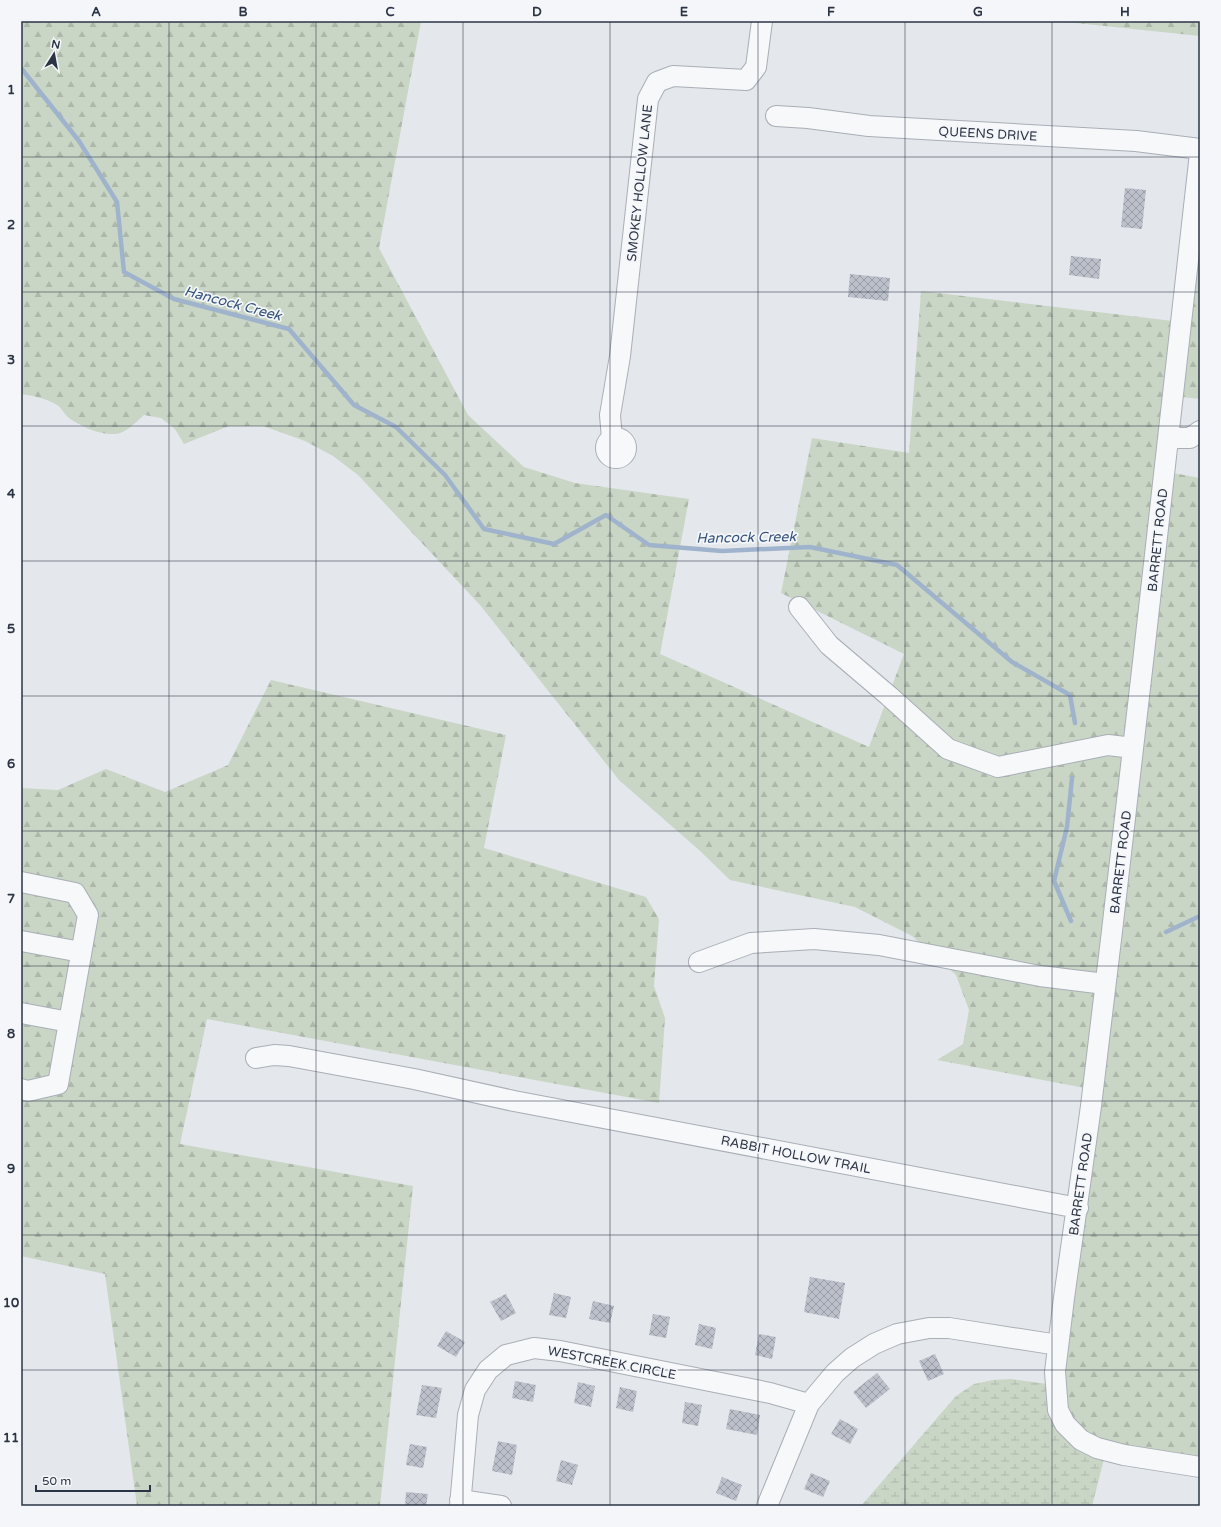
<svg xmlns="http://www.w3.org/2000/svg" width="1221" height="1527" font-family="'Varela Round',sans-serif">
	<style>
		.forest { fill: url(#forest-firs) }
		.wetland { fill: url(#wetland-marsh) }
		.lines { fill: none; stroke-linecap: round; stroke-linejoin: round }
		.stream { stroke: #9fb4cc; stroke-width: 4.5 }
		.building { fill: url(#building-cross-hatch) }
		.minor-casing { stroke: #a9aeb7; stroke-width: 22 }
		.minor { stroke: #f7f8fa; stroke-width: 20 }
		.grid { fill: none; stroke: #2b3445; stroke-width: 1; stroke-opacity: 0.55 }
		.labels { text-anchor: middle; stroke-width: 3.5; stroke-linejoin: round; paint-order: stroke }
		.street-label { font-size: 13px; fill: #2b3445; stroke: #f4f6f9 }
		.water-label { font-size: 14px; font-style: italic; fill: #34527a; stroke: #f4f6f9 }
		.neatline { fill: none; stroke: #2b3445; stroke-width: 1.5 }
		.grid-label { font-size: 13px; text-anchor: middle; font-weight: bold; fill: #2b3445 }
	</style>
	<defs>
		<pattern id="forest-firs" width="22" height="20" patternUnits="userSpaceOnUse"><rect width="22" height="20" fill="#c9d6c5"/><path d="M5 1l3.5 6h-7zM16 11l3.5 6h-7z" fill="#adb8ab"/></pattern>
		<pattern id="wetland-marsh" width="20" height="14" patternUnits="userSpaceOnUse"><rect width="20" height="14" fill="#c9d6c5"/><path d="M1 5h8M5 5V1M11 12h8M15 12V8" fill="none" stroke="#adb8ab"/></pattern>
		<pattern id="building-cross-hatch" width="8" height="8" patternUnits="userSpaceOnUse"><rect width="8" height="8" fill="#bbc0ca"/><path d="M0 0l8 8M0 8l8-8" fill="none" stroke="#989da6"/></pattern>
	</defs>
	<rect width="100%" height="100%" fill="#e4e7ec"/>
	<!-- forest -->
	<path class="forest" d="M21,21H421L379,248L468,415L524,467L575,483L689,499L660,654L869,747L904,654L781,593L812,438L909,453L921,291L1173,321L1085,1088L937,1060L963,1044L969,1010L956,975L912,936L855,907L730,880L699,850L619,780L480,605L358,475L333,456L305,441L263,426H229L184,444L175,429L161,418L144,415C136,422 126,433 116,434C99,435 82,427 69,418C64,414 62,408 57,405C45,398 34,396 21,394Z
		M1057,21H1200V36Z
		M1200,240V399L1182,397L1173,473L1200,478V1458C1171,1453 1108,1448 1086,1433C1078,1427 1068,1415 1066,1406C1063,1395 1064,1383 1063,1372Z
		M271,680L506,735L484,848L646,897L659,919L654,986L665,1018L659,1103L207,1019L180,1144L413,1186L380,1506H137L105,1274L21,1256V788L58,790L106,769L165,792L228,765Z"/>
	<!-- wetland -->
	<path class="wetland" d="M1011,1379L1048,1384V1393L1104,1459L1092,1506H861L956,1396L974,1384L993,1380Z"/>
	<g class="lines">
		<!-- stream -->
		<path class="stream" d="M21,68L79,141L117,202L124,272L174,299L289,329L354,405L396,427L445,475L484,529L554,544L606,515L649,545L722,551L810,547L897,565L1012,662L1070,695L1075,723
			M1071,921L1054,881L1067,827L1072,778
			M1166,932L1200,916"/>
	</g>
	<!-- building -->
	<path class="building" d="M1125,188L1146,190L1142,229L1121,227Z
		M1071,256L1101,259L1099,279L1069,275Z
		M850,274L890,278L888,301L848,297Z
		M810,1277L845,1283L839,1319L804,1312Z
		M554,1293L571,1297L566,1318L549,1315Z
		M506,1294L516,1313L501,1321L490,1302Z
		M593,1301L614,1306L610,1323L589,1319Z
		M653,1314L670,1317L666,1338L649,1335Z
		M699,1324L716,1328L712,1349L695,1345Z
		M446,1331L465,1342L456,1357L437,1346Z
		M759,1334L776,1337L772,1359L755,1355Z
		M935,1354L944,1374L928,1381L919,1361Z
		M877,1373L890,1389L866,1408L853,1392Z
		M515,1381L536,1385L533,1402L512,1398Z
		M578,1382L595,1386L591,1407L574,1403Z
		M422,1385L442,1388L436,1418L416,1415Z
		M620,1387L637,1391L633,1412L616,1408Z
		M685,1402L702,1405L698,1426L682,1423Z
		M730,1409L760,1415L757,1435L726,1429Z
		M840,1419L858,1429L850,1444L831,1434Z
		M498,1441L517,1445L512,1475L492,1471Z
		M410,1444L427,1447L423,1468L406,1465Z
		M561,1460L578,1465L572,1485L556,1481Z
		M811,1473L830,1481L823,1497L804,1489Z
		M722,1477L742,1485L736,1501L716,1493Z
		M406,1492L428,1494L426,1506H405Z"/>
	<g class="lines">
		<!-- minor casing -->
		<g class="minor-casing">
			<path id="minor" d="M776,116L808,118L869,126L1136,141L1200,149
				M1200,153L1144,653L1112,931L1091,1106L1064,1298L1055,1372L1058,1410L1065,1424L1081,1440L1097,1448L1124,1455L1200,1467
				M1168,438H1190L1200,431
				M606 448a10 10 0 1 1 20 0a10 10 0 1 1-20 0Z
				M612,439L610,415L620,356L648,99L657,82L673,76L746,80L756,67L762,21
				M799,607L829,645L889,696L948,749L998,767L1108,745L1133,748
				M21,882L75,893L88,915L58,1084L28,1091L21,1089
				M21,941L81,952
				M699,962L751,943L814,939L879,945L1040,976L1105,984
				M21,1013L69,1022
				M256,1058L274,1055L289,1056L414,1079L514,1101L1078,1208
				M460,1500L501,1506
				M460,1506L468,1415L475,1390L488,1370L506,1355L534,1348L560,1351L770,1393L809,1404
				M767,1506L809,1404L835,1373L852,1358L874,1344L897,1334L929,1328H949L1058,1345"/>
		</g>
		<!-- minor -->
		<use href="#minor" class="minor"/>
	</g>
	<!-- grid -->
	<path class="grid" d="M169,21V1506M316,21V1506M463,21V1506M610,21V1506M758,21V1506M905,21V1506M1052,21V1506M21,157H1200M21,292H1200M21,426H1200M21,561H1200M21,696H1200M21,831H1200M21,966H1200M21,1101H1200M21,1235H1200M21,1370H1200"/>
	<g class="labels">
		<!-- street labels -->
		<g class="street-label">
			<text transform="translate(988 133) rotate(3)" y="5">QUEENS DRIVE</text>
			<text transform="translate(639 183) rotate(-84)" y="5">SMOKEY HOLLOW LANE</text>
			<text transform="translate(1157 540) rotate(-84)" y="5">BARRETT ROAD</text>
			<text transform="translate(1120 862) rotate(-83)" y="5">BARRETT ROAD</text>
			<text transform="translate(796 1154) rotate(11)" y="5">RABBIT HOLLOW TRAIL</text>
			<text transform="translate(1080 1184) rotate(-82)" y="5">BARRETT ROAD</text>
			<text transform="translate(612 1362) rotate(11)" y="5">WESTCREEK CIRCLE</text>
		</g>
		<!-- water labels -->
		<g class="water-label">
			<text transform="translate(233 303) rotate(15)" y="5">Hancock Creek</text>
			<text transform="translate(746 537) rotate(-1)" y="5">Hancock Creek</text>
		</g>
	</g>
	<!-- border -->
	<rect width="1221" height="1527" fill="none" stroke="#f4f6f9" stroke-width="44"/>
	<!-- north arrow -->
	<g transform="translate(54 54) rotate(11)" stroke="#f4f6f9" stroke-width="3" paint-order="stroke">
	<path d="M0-3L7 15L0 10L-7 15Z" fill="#2b3445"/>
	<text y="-6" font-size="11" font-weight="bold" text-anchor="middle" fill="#2b3445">N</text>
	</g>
	<!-- scale -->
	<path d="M36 1485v6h114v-6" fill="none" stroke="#2b3445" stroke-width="2"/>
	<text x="42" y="1485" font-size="12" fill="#2b3445" stroke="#f4f6f9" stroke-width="3" paint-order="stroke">50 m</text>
	<rect x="22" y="22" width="1177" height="1483" class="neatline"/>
	<g class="grid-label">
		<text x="96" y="16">A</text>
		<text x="243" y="16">B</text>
		<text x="390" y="16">C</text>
		<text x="537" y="16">D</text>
		<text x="684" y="16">E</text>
		<text x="831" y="16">F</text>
		<text x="978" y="16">G</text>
		<text x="1125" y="16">H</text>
		<text x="11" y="94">1</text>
		<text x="11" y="229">2</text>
		<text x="11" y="364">3</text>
		<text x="11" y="498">4</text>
		<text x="11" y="633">5</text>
		<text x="11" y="768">6</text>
		<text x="11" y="903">7</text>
		<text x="11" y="1038">8</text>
		<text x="11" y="1173">9</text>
		<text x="11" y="1307">10</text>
		<text x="11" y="1442">11</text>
	</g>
</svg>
